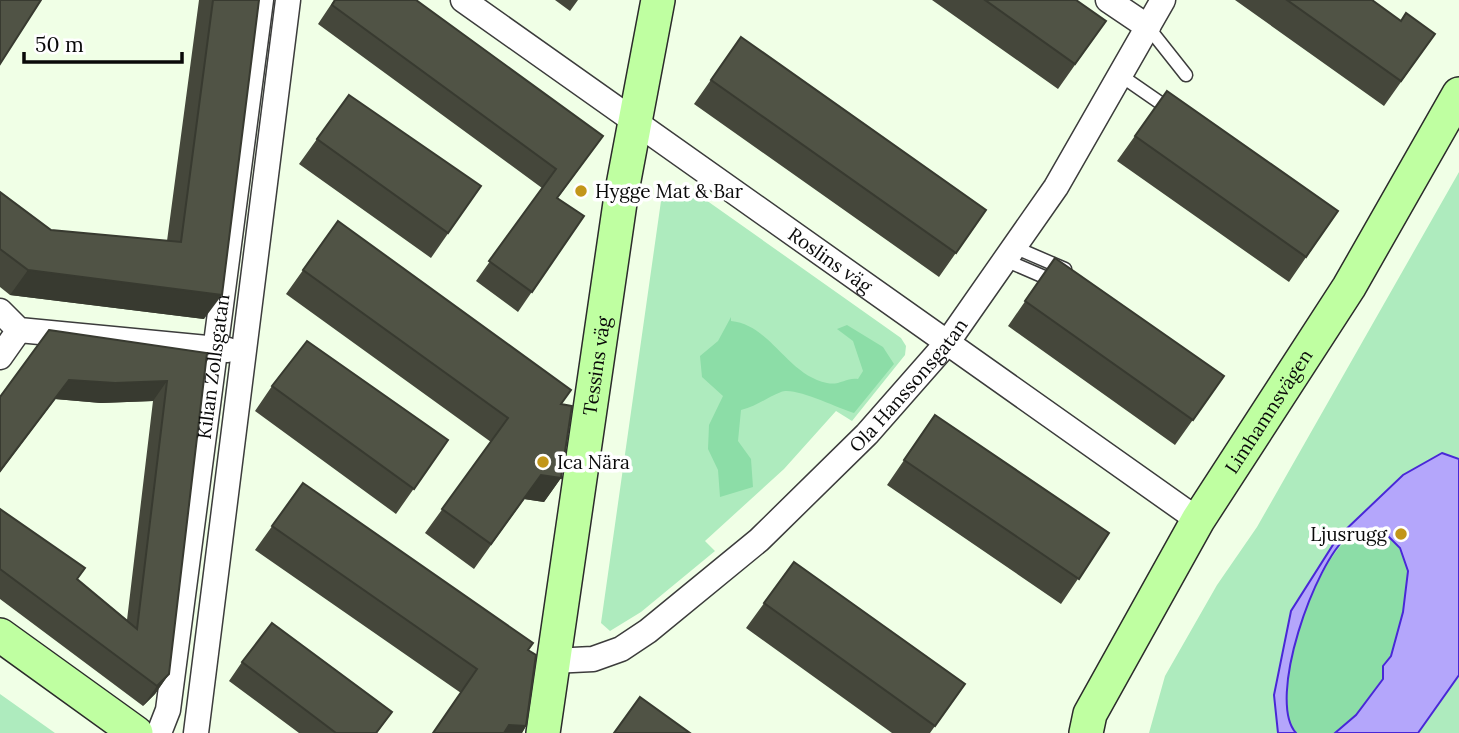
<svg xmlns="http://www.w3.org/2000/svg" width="1459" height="733" font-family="Lora,serif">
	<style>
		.green { fill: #aeebbe }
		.forest { fill: #8cdda7 }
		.water { fill: #b4a6fb; stroke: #4928d7; stroke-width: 2 }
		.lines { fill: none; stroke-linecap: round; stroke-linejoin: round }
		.lane-casing { stroke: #3c3c3c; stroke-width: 15 }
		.street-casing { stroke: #3c3c3c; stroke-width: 27 }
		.secondary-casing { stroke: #2b2b2b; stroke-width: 36 }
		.lane { stroke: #fff; stroke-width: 12 }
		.street { stroke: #fff; stroke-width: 24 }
		.secondary { stroke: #bfffa1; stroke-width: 33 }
		.wall { fill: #45473b }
		.shaded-wall { fill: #383a30 }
		.building { fill: #505345; stroke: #383a30; stroke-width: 2 }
		.poi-dot { fill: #c29619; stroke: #fff; stroke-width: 2.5 }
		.labels { text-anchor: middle; stroke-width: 7; stroke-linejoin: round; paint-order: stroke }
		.poi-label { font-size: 19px; fill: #090909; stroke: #fff; text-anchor: start }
		.street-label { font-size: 19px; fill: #090909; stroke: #fff }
	</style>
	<rect width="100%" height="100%" fill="#f0ffe6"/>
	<!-- green -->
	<path class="green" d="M1459,172V733H1149L1165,676L1217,585L1257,527Z
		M696,193L901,338L906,346L905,355L852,421L836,411L784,469L705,541L715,551L641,612L610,631L601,623L662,194Z
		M0,694L55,733H0Z"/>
	<!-- forest -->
	<path class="forest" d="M731,317V321C771,325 787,375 827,383C839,386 847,377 858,379L863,371L853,341L837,329L847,325L883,347L894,364L854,413C837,408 794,386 781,392C766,398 757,406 741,410L738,441L751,459L753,487L720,497L718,470L708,449L709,425L723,396L702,377L700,356L718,341Z
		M1361,530L1384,532L1396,541L1408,571L1403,612L1391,656L1383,666V679L1347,726L1335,733H1296C1265,698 1317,547 1361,530Z"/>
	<!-- water -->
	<path class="water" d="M1442,453L1459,459V675L1418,733H1335L1356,715L1383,679V666L1391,656L1403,612L1408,571L1400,548L1384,532C1372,530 1358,528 1348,536C1315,562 1266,700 1296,733H1278L1274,695L1291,611L1338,537L1403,475Z"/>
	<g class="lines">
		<!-- lane casing -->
		<g class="lane-casing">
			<path id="lane" d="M1148,27L1186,75
				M1120,75L1172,111
				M1014,247L1065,269
				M1005,260L1056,282"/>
		</g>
		<!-- street casing -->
		<g class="street-casing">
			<g id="street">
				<path id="s1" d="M463,0L1198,520"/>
				<path d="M1108,0L1148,27"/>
				<path d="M0,311L19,330L228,350"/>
				<path d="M0,357L19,330"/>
				<path id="s2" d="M552,661L593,659L621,649L648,631L759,540L867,434L947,343L1056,187L1163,0"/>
				<path id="s3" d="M159,733L168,710L261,0"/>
				<path d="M196,733L288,0"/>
			</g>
		</g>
		<!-- secondary casing -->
		<g class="secondary-casing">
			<g id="secondary">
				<path d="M0,635L136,733"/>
				<path id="s4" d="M543,733L621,196L658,0"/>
				<path id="s5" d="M1086,733L1090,714L1198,520L1349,287L1459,94"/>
			</g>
		</g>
		<!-- lane -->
		<use href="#lane" class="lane"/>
		<!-- street -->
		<use href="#street" class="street"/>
		<!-- secondary -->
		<use href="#secondary" class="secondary"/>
	</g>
	<!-- wall -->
	<path class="wall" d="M199,0H259L204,319L10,295L0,287V192L51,230L167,241Z
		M334,0H416L603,136L557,199L584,216L518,312L476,281L542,188L318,24Z
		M555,0H578L570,11Z
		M932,0H1076L1106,21L1058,89Z
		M1235,0H1372L1401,21L1435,34L1384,106Z
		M741,37L986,210L939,277L694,104Z
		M1167,91L1338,211L1289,282L1117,161Z
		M317,139L481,186L431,258L299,164Z
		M338,221L561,404V478L544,502L524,499L474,569L425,533L491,442L286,294Z
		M1055,258L1224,376L1175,445L1008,326Z
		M207,353L169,674L155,694L143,706L0,599V509L77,579L127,620L153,401L101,403L55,399L0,472V397Z
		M272,386L448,440L396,514L255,411Z
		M935,415L1109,533L1061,604L887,485Z
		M303,483L528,650L526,726L522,733H433L461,693L255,550Z
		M794,562L965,684L930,733H892L746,628Z
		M242,662L392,712L377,733H299L229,681Z"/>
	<!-- shaded-wall -->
	<path class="shaded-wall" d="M28,270L222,295L204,319L10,295Z
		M69,380L167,381L153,401L101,403L55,399L0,472Z
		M541,475L561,478L544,502L524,499L474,569Z
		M169,674L155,694L143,706L157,686Z
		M509,725L526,726L522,733H503Z"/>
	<!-- building -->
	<path class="building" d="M0,0H41L0,64Z
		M213,0H259L222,295L28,270L0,249V192L51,230L181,242Z
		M335,0H416L603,136L557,198L584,216L532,292L489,261L556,169L332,5Z
		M985,0H1076L1106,21L1075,64Z
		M1287,0H1372L1401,21L1406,13L1435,34L1401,81Z
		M741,37L986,210L956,253L711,80Z
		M1167,91L1338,211L1306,257L1135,136Z
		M349,95L481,186L448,233L317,139Z
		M338,221L571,390L561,404L572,406L561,478L541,475L491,544L442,509L508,418L303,270Z
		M1055,258L1224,376L1193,420L1025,301Z
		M49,330L207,353L169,674L157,686L0,569V509L85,568L77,579L137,629L167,381L115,383L69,380L0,471V397Z
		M307,341L448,440L414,489L272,386Z
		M935,415L1109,533L1079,579L904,460Z
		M303,483L533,643L528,650L536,655L526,726L509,725L504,733H433L477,669L272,526Z
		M794,562L965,684L935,726L764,603Z
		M272,623L392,712L376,733H336L242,662Z
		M640,697L690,733H614Z"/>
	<!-- markers -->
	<g class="poi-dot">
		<circle cx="581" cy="191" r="7"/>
		<circle cx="543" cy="462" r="7"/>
		<circle cx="1401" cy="534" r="7"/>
	</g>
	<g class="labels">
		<!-- poi labels -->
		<g class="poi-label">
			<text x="595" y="198">Hygge Mat &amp; Bar</text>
			<text x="557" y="469">Ica Nära</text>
			<text x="1387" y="541" text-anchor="end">Ljusrugg</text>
		</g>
		<!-- street labels -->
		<g class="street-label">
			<text dy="7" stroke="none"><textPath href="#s1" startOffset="450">Roslins väg</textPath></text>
			<text dy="7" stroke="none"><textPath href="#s4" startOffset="371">Tessins väg</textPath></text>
			<text dy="7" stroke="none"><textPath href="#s3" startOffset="371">Kilian Zollsgatan</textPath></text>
			<text dy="7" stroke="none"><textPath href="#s2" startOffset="462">Ola Hanssonsgatan</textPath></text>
			<text dy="7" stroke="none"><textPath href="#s5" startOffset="371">Limhamnsvägen</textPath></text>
		</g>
	</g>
	<!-- scale -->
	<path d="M24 52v10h158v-10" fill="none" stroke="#090909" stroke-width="3.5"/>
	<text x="35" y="52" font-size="21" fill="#090909" stroke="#ffffff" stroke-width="5" paint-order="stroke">50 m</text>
</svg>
